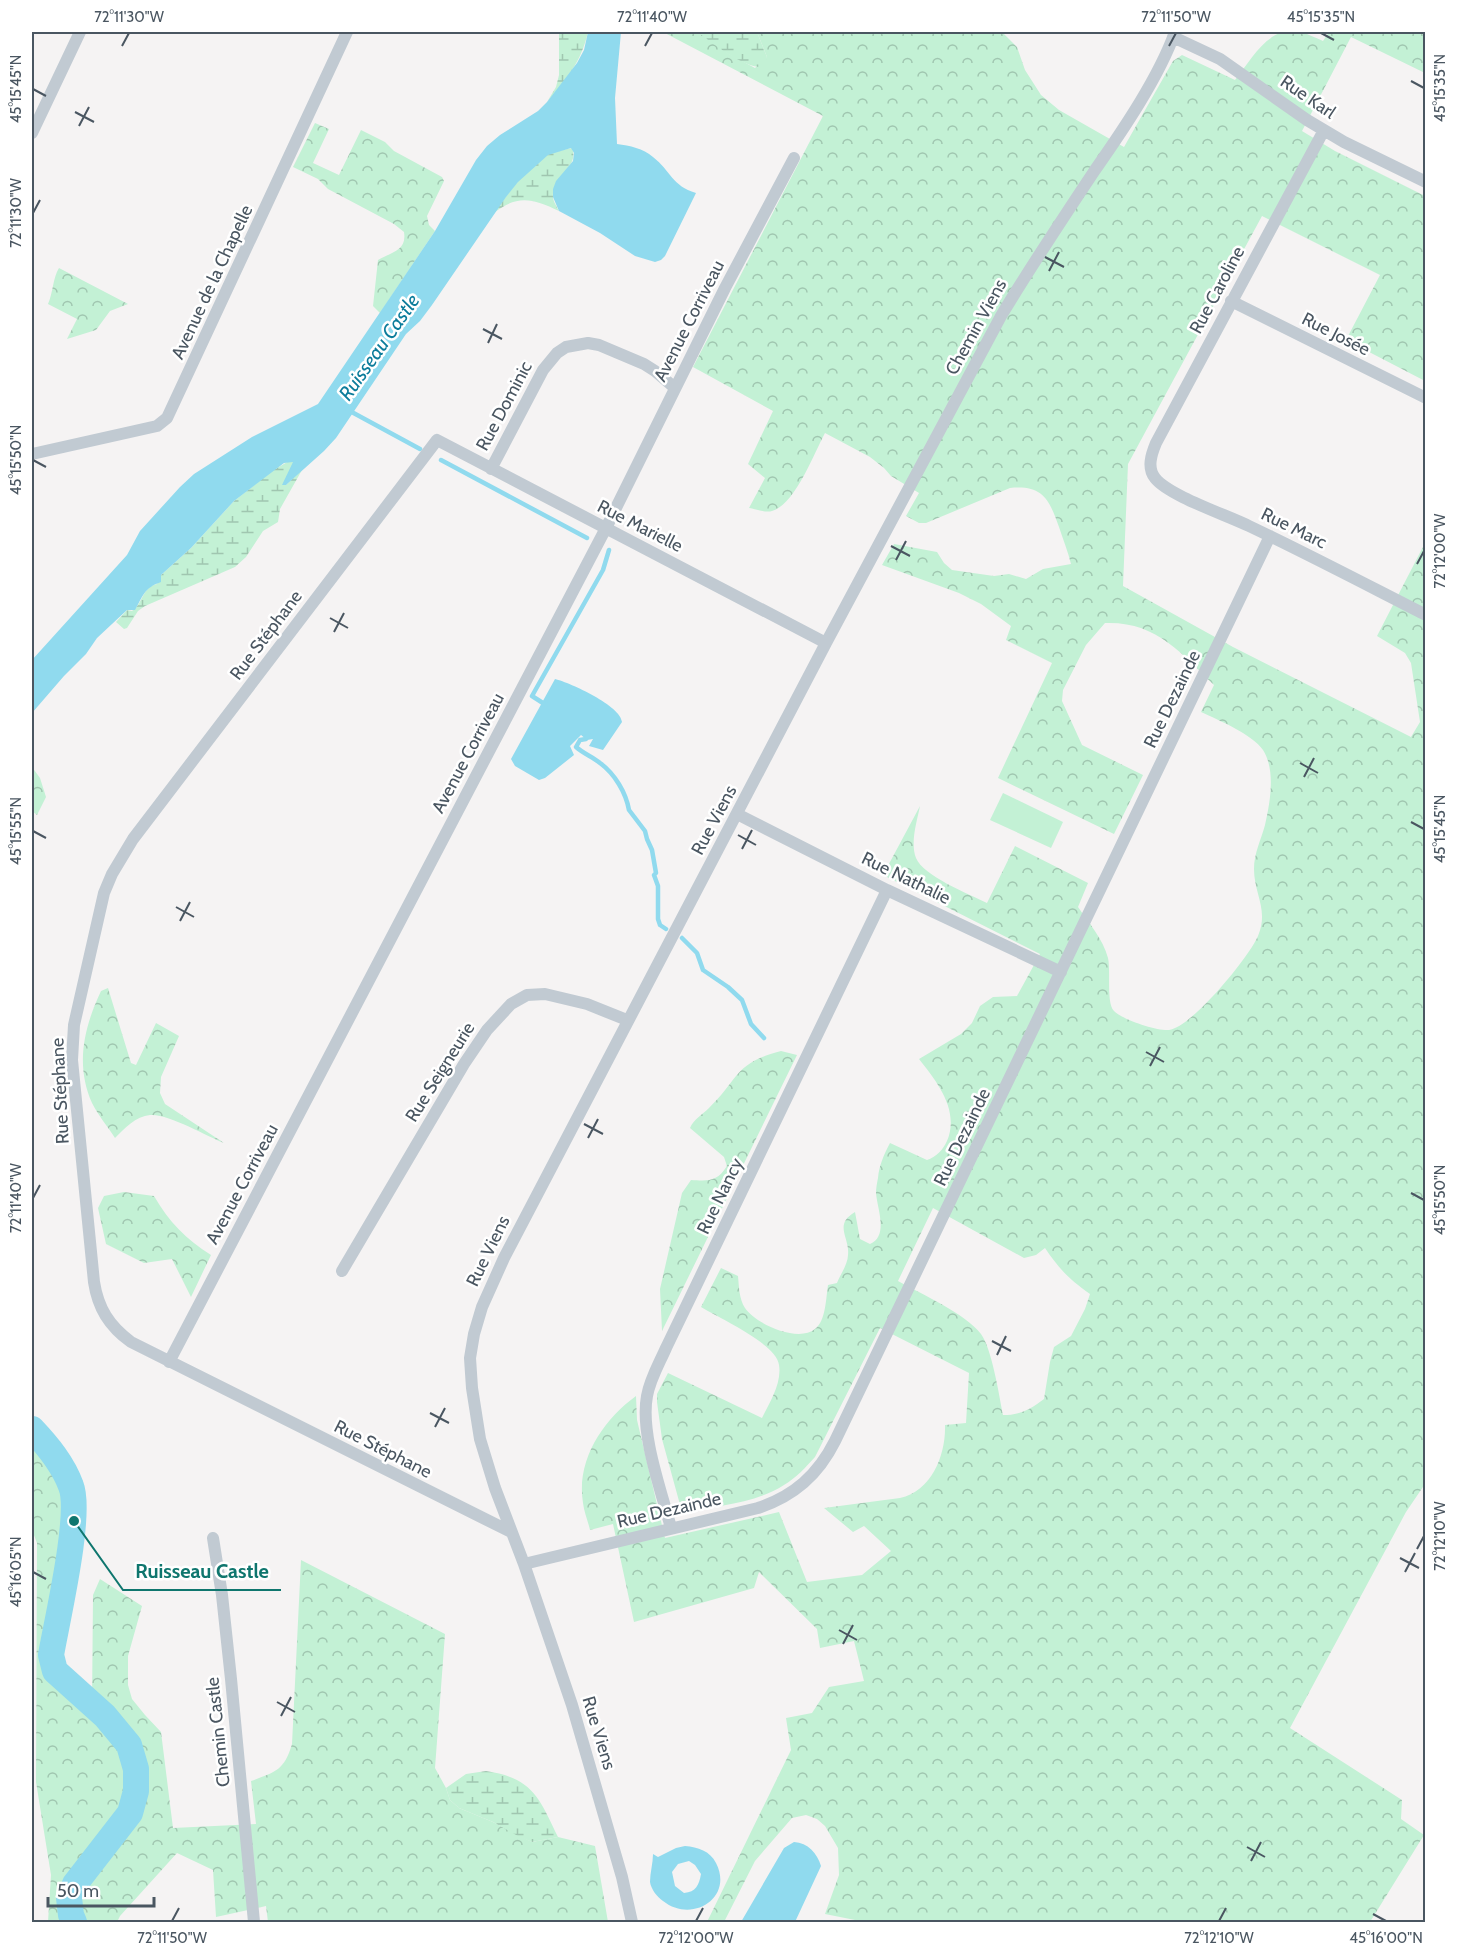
<svg xmlns="http://www.w3.org/2000/svg" width="1457" height="1954" font-family="Cabin,sans-serif">
	<style>
		.green { fill: #c3f1d5 }
		.forest { fill: url(#forest-crowns); fill-rule: evenodd }
		.wetland { fill: url(#wetland-marsh) }
		.water { fill: #90daee; fill-rule: evenodd }
		.lines { fill: none; stroke-linecap: round; stroke-linejoin: round }
		.stream { stroke: #90daee; stroke-width: 4.5 }
		.river { stroke: #90daee; stroke-width: 26 }
		.street { stroke: #c1cad2; stroke-width: 12 }
		.ticks { fill: none; stroke: #4a5661; stroke-width: 2 }
		.labels { text-anchor: middle; stroke-width: 5; stroke-linejoin: round; paint-order: stroke }
		.street-label { font-size: 18px; fill: #4a5661; stroke: #fff }
		.water-label { font-size: 20px; font-style: italic; fill: #0c7c9b; stroke: #fff }
		.leader { fill: none; stroke: #0f766e; stroke-width: 2 }
		.callout-dot { fill: #0f766e; stroke: #fff; stroke-width: 2 }
		.callout-label { font-size: 20px; text-anchor: middle; font-weight: bold; fill: #0f766e; stroke: #fff; stroke-width: 5; stroke-linejoin: round; paint-order: stroke }
		.neatline { fill: none; stroke: #4a5661; stroke-width: 2 }
		.ticks-label { font-size: 15px; text-anchor: middle; fill: #4a5661 }
	</style>
	<defs>
		<pattern id="forest-crowns" width="20" height="18" patternUnits="userSpaceOnUse" patternTransform="scale(1.5)"><rect width="20" height="18" fill="#c3f1d5"/><path d="M2 6a3 3 0 1 1 6 0M12 15a3 3 0 1 1 6 0" fill="none" stroke="#a0c6b0"/></pattern>
		<pattern id="wetland-marsh" width="20" height="14" patternUnits="userSpaceOnUse" patternTransform="scale(1.5)"><rect width="20" height="14" fill="#c3f1d5"/><path d="M1 5h8M5 5V1M11 12h8M15 12V8" fill="none" stroke="#a0c6b0"/></pattern>
	</defs>
	<rect width="100%" height="100%" fill="#f5f3f3"/>
	<!-- green -->
	<path class="green" d="M1003,793L1063,822L1051,848L990,820Z"/>
	<!-- forest -->
	<path class="forest" d="M663,32H698L729,54L755,68L767,57L757,32H1002L1017,47L1025,70L1041,95L1059,110L1124,147L1173,61L1182,55L1235,80C1252,59 1269,24 1301,32C1308,34 1316,38 1323,41L1329,32H1425V73L1351,37L1302,131L1335,151L1425,196V381L1346,340L1380,275L1262,216L1128,464L1123,586L1233,647L1411,737L1420,722L1411,663L1405,653L1377,636L1425,543V1484L1406,1512L1290,1728L1402,1800L1401,1819L1424,1835L1370,1922H865L825,1914L839,1875L838,1848L825,1826L817,1819L806,1815L792,1818L755,1861L724,1922H707L791,1750L786,1718L812,1713L829,1687L864,1681L854,1641L820,1648L817,1629L759,1572L754,1588L634,1622L613,1524L590,1530C588,1521 584,1512 583,1503C576,1460 603,1420 636,1396L637,1420L665,1538L779,1512L807,1582L862,1575L891,1551L864,1526L853,1532L824,1508L900,1498C932,1491 946,1454 945,1425L966,1423L969,1373L880,1328L815,1457C806,1467 796,1478 784,1485C754,1504 716,1506 682,1512L662,1439L657,1402V1394L668,1373L762,1418C770,1402 782,1383 779,1365C777,1344 719,1318 701,1307L721,1268L738,1276C739,1286 739,1299 745,1308C756,1324 798,1343 815,1329C826,1321 826,1297 828,1285L837,1283C840,1275 848,1264 848,1255C850,1237 833,1225 855,1212L860,1239L870,1244C889,1236 877,1208 876,1193C876,1188 877,1183 878,1178C879,1166 884,1154 890,1143L927,1160C936,1157 943,1150 947,1141C960,1110 937,1082 919,1059L961,1034L972,1023L980,1006L993,997L1017,996L1040,954L883,875L920,806C917,821 910,843 916,858C923,876 969,894 987,903L1015,846L1088,883L1078,907C1089,923 1103,939 1108,958C1111,971 1106,1003 1114,1011C1123,1020 1157,1031 1169,1030C1192,1027 1249,957 1258,936C1269,910 1254,894 1254,869C1254,853 1261,840 1265,825C1270,803 1276,770 1263,750C1252,734 1218,720 1201,712L1214,685C1181,653 1156,621 1105,623L1086,645L1063,690L1062,701L1082,745L1143,775L1114,834L998,778L1052,663L1006,640L1011,626L981,604L959,593L882,565L894,544L937,552L944,563L952,570L994,576L1009,574L1026,579L1043,569L1071,564C1068,552 1063,539 1059,527C1049,499 1043,485 1010,488L926,523H919L906,516L919,493L891,476L884,468L870,457L825,433C814,453 795,505 772,511C766,513 755,509 749,508L765,478L748,464L773,411L693,367L823,116ZM933,1208L1024,1258L1036,1255L1045,1248C1059,1269 1070,1280 1090,1294L1085,1309L1071,1336L1054,1347L1050,1362L1044,1399C1031,1409 1020,1415 1003,1415C999,1395 992,1349 981,1334C965,1313 921,1294 898,1281Z
		M315,123L329,129L313,163L339,175L361,130L385,142L394,151L442,177L444,181L427,216L429,225L435,231L380,313L373,306L378,260C392,252 407,251 404,232L394,224L328,189L318,179L293,167Z
		M59,268L128,304L110,311L96,330L67,339L77,319L48,304C53,293 53,277 59,268Z
		M32,767L40,778L46,797L37,815L32,811Z
		M108,988L131,1063L136,1065L156,1023L179,1036L161,1077L160,1093L165,1104L224,1143C207,1136 167,1113 150,1115C136,1116 124,1129 115,1138C108,1127 98,1115 92,1103C75,1065 84,1027 101,991Z
		M781,1051L797,1055L662,1331L660,1289L682,1193L691,1180C708,1181 717,1182 727,1166L724,1157L690,1128C694,1119 702,1115 709,1108C739,1079 734,1063 781,1051Z
		M124,1192L154,1196C169,1222 186,1239 211,1255L191,1297L172,1259L144,1263L106,1244L98,1208L104,1196Z
		M42,1440L50,1448L72,1487L74,1521L51,1655L55,1671L92,1704L93,1595L100,1579L142,1606L128,1656V1685L132,1699L145,1715L161,1732L173,1828L256,1824L251,1781C275,1772 284,1771 292,1744L301,1560L445,1634L435,1768L446,1788L450,1800L459,1808L493,1822L532,1842L558,1837L595,1846L608,1922H268L266,1906L216,1917L213,1870L177,1853L120,1916L117,1922H48L51,1875L36,1782L37,1543L32,1530V1442Z"/>
	<!-- wetland -->
	<path class="wetland" d="M559,32H588C581,62 567,79 547,102L556,87L559,75Z
		M698,32H757L767,57L763,67C745,69 712,43 698,32Z
		M572,148C580,168 551,176 553,197C553,201 557,207 559,211C533,199 518,194 494,213C507,195 528,165 549,154C556,151 564,150 572,148Z
		M289,461L294,462L286,485L302,470L280,509L278,522L263,531L246,557L235,567L145,606L138,611L127,628L124,629L116,622L127,610L132,611C143,604 142,587 157,584L161,575L191,548L234,501L272,471Z
		M486,1771C533,1778 539,1798 558,1837L532,1842L518,1836L493,1822L459,1808L450,1800L446,1788L466,1774Z"/>
	<!-- water -->
	<path class="water" d="M588,32H621L615,98L617,144C630,146 643,148 653,157C671,171 672,186 696,193L665,256L661,260L655,262L635,256L600,233L559,211L553,197V189L556,181L573,161L574,153L571,148L548,155L518,182L506,197L432,305L420,321L406,334L336,438L324,451L286,485H282L293,462L284,463L234,501L191,548L161,575V582C144,588 143,596 135,610H127L97,638L86,654L64,676L32,713V660L127,555L140,531L180,487L194,474L252,437L318,404L435,231L476,160L487,146L500,135L538,111L547,102L577,63L584,50Z
		M555,679C571,683 621,706 622,722L603,750L589,746L593,739L587,740L581,735L570,746L574,755L545,778L539,780L515,766L511,759Z
		M794,1842C808,1843 817,1853 821,1866L795,1922H741L784,1848Z
		M685,1846C698,1847 710,1851 716,1863C734,1898 692,1924 663,1901C657,1897 651,1889 650,1882C650,1873 653,1863 653,1854L658,1857L676,1848ZM689,1861L695,1865L701,1874C699,1885 696,1892 684,1893L675,1886L672,1872L678,1864Z"/>
	<g class="lines">
		<!-- stream -->
		<path class="stream" d="M348,410L420,449
			M441,460L587,538
			M546,705L532,696L603,570L609,550
			M588,734L586,739L580,740L576,747C584,754 593,757 600,763C615,774 626,793 629,810L645,831L647,839L652,850L656,873L654,875L658,886V919L660,925L666,929
			M682,938L697,953L703,970L728,987L742,1000L751,1024L764,1038"/>
		<!-- river -->
		<path class="river" d="M32,1429C48,1446 63,1464 71,1486C82,1514 57,1620 51,1655L55,1671L105,1716L129,1745L136,1769V1791L130,1813L75,1884L69,1898L71,1915L74,1922"/>
		<!-- street -->
		<path class="street" d="M1173,37L1220,59L1307,120L1344,142L1426,182
			M1324,130L1156,443C1151,455 1147,468 1155,478C1169,496 1227,515 1249,526C1308,554 1367,585 1426,615
			M32,133L80,32
			M1231,301L1426,398
			M32,454L157,426L167,418L347,32
			M491,469L543,370L557,353L566,347L588,343L599,345L644,364L655,371L675,388
			M737,814L887,890L1061,972
			M342,1271L464,1064L487,1030L511,1004L527,995L545,994L587,1004L627,1020
			M169,1362L606,528L725,288L794,158
			M671,1528C661,1490 640,1433 647,1396C650,1379 659,1364 666,1348L887,890
			M511,1532L131,1342C109,1326 98,1308 94,1282L72,1060L74,1025L104,893L112,874L133,839L437,440L826,643
			M213,1538L222,1595L231,1679L254,1922
			M524,1564L758,1508C794,1496 818,1475 835,1441L1270,536
			M632,1922L622,1877L572,1705L524,1564L495,1488L480,1439L472,1388L470,1358L474,1334L482,1307L504,1258L826,643L1001,316C1031,266 1063,218 1095,170C1123,130 1159,77 1175,32"/>
	</g>
	<!-- ticks -->
	<path class="ticks" d="M1321,33L1334,40M122,46L129,33M645,46L652,33M1169,46L1176,33M1411,81L1424,88M33,89L46,96M75,112L94,122M79,126L89,107M33,213L40,200M1045,257L1064,267M1049,271L1059,252M483,329L502,339M488,343L497,324M33,460L46,467M891,546L910,556M896,560L906,541M1417,564L1424,551M330,618L348,628M334,632L344,613M1300,763L1318,773M1304,777L1314,758M1411,822L1424,829M33,831L46,838M738,835L756,845M742,849L752,830M176,907L194,917M180,921L190,902M1146,1052L1164,1062M1150,1066L1160,1047M584,1124L603,1134M588,1138L598,1119M1411,1193L1424,1200M33,1198L40,1185M992,1341L1011,1351M997,1355L1006,1336M430,1413L449,1423M435,1427L445,1408M1417,1549L1424,1536M1400,1558L1419,1568M33,1572L46,1579M1405,1572L1415,1553M839,1630L857,1640M843,1644L853,1625M277,1702L295,1712M281,1716L291,1697M1247,1847L1265,1857M1251,1861L1261,1842M1373,1914L1386,1921M172,1921L179,1908M696,1921L703,1908M1219,1921L1226,1908"/>
	<g class="labels">
		<!-- street labels -->
		<g class="street-label">
			<text transform="translate(1308 97) rotate(34)" y="6">Rue Karl</text>
			<text transform="translate(212 282) rotate(-65)" y="6">Avenue de la Chapelle</text>
			<text transform="translate(1217 290) rotate(-62)" y="6">Rue Caroline</text>
			<text transform="translate(689 321) rotate(-63)" y="6">Avenue Corriveau</text>
			<text transform="translate(976 327) rotate(-61)" y="6">Chemin Viens</text>
			<text transform="translate(1336 334) rotate(27)" y="6">Rue Josée</text>
			<text transform="translate(504 406) rotate(-62)" y="6">Rue Dominic</text>
			<text transform="translate(640 526) rotate(27)" y="6">Rue Marielle</text>
			<text transform="translate(1294 528) rotate(26)" y="6">Rue Marc</text>
			<text transform="translate(266 635) rotate(-53)" y="6">Rue Stéphane</text>
			<text transform="translate(1172 699) rotate(-64)" y="6">Rue Dezainde</text>
			<text transform="translate(468 753) rotate(-62)" y="6">Avenue Corriveau</text>
			<text transform="translate(714 820) rotate(-62)" y="6">Rue Viens</text>
			<text transform="translate(906 878) rotate(26)" y="6">Rue Nathalie</text>
			<text transform="translate(440 1072) rotate(-58)" y="6">Rue Seigneurie</text>
			<text transform="translate(60 1091) rotate(-93)" y="6">Rue Stéphane</text>
			<text transform="translate(962 1137) rotate(-64)" y="6">Rue Dezainde</text>
			<text transform="translate(242 1184) rotate(-62)" y="6">Avenue Corriveau</text>
			<text transform="translate(720 1196) rotate(-64)" y="6">Rue Nancy</text>
			<text transform="translate(488 1251) rotate(-64)" y="6">Rue Viens</text>
			<text transform="translate(383 1449) rotate(27)" y="6">Rue Stéphane</text>
			<text transform="translate(669 1510) rotate(-13)" y="6">Rue Dezainde</text>
			<text transform="translate(218 1732) rotate(-96)" y="6">Chemin Castle</text>
			<text transform="translate(599 1733) rotate(73)" y="6">Rue Viens</text>
		</g>
		<!-- water labels -->
		<g class="water-label">
			<text transform="translate(379 347) rotate(-55)" y="7">Ruisseau Castle</text>
		</g>
	</g>
	<!-- callouts -->
	<path class="leader" d="M74 1521L123 1590H281"/>
	<circle class="callout-dot" cx="74" cy="1521" r="6"/>
	<g class="callout-label">
		<text x="202" y="1578">Ruisseau Castle</text>
	</g>
	<!-- border -->
	<rect width="1457" height="1954" fill="none" stroke="#ffffff" stroke-width="66"/>
	<!-- scale -->
	<path d="M48 1897v9h106v-9" fill="none" stroke="#4a5661" stroke-width="3"/>
	<text x="57" y="1897" font-size="18" fill="#4a5661" stroke="#ffffff" stroke-width="4.5" paint-order="stroke">50 m</text>
	<rect x="33" y="33" width="1391" height="1888" class="neatline"/>
	<g class="ticks-label">
		<text x="129" y="22">72°11'30"W</text>
		<text x="652" y="22">72°11'40"W</text>
		<text x="1176" y="22">72°11'50"W</text>
		<text x="1321" y="22">45°15'35"N</text>
		<text transform="translate(1440 88) rotate(-90)" y="5">45°15'35"N</text>
		<text transform="translate(16 89) rotate(-90)" y="5">45°15'45"N</text>
		<text transform="translate(16 213) rotate(-90)" y="5">72°11'30"W</text>
		<text transform="translate(16 460) rotate(-90)" y="5">45°15'50"N</text>
		<text transform="translate(1440 551) rotate(-90)" y="5">72°12'00"W</text>
		<text transform="translate(1440 829) rotate(-90)" y="5">45°15'45"N</text>
		<text transform="translate(16 831) rotate(-90)" y="5">45°15'55"N</text>
		<text transform="translate(16 1198) rotate(-90)" y="5">72°11'40"W</text>
		<text transform="translate(1440 1200) rotate(-90)" y="5">45°15'50"N</text>
		<text transform="translate(1440 1536) rotate(-90)" y="5">72°12'10"W</text>
		<text transform="translate(16 1572) rotate(-90)" y="5">45°16'05"N</text>
		<text x="172" y="1943">72°11'50"W</text>
		<text x="696" y="1943">72°12'00"W</text>
		<text x="1219" y="1943">72°12'10"W</text>
		<text x="1386" y="1943">45°16'00"N</text>
	</g>
</svg>
